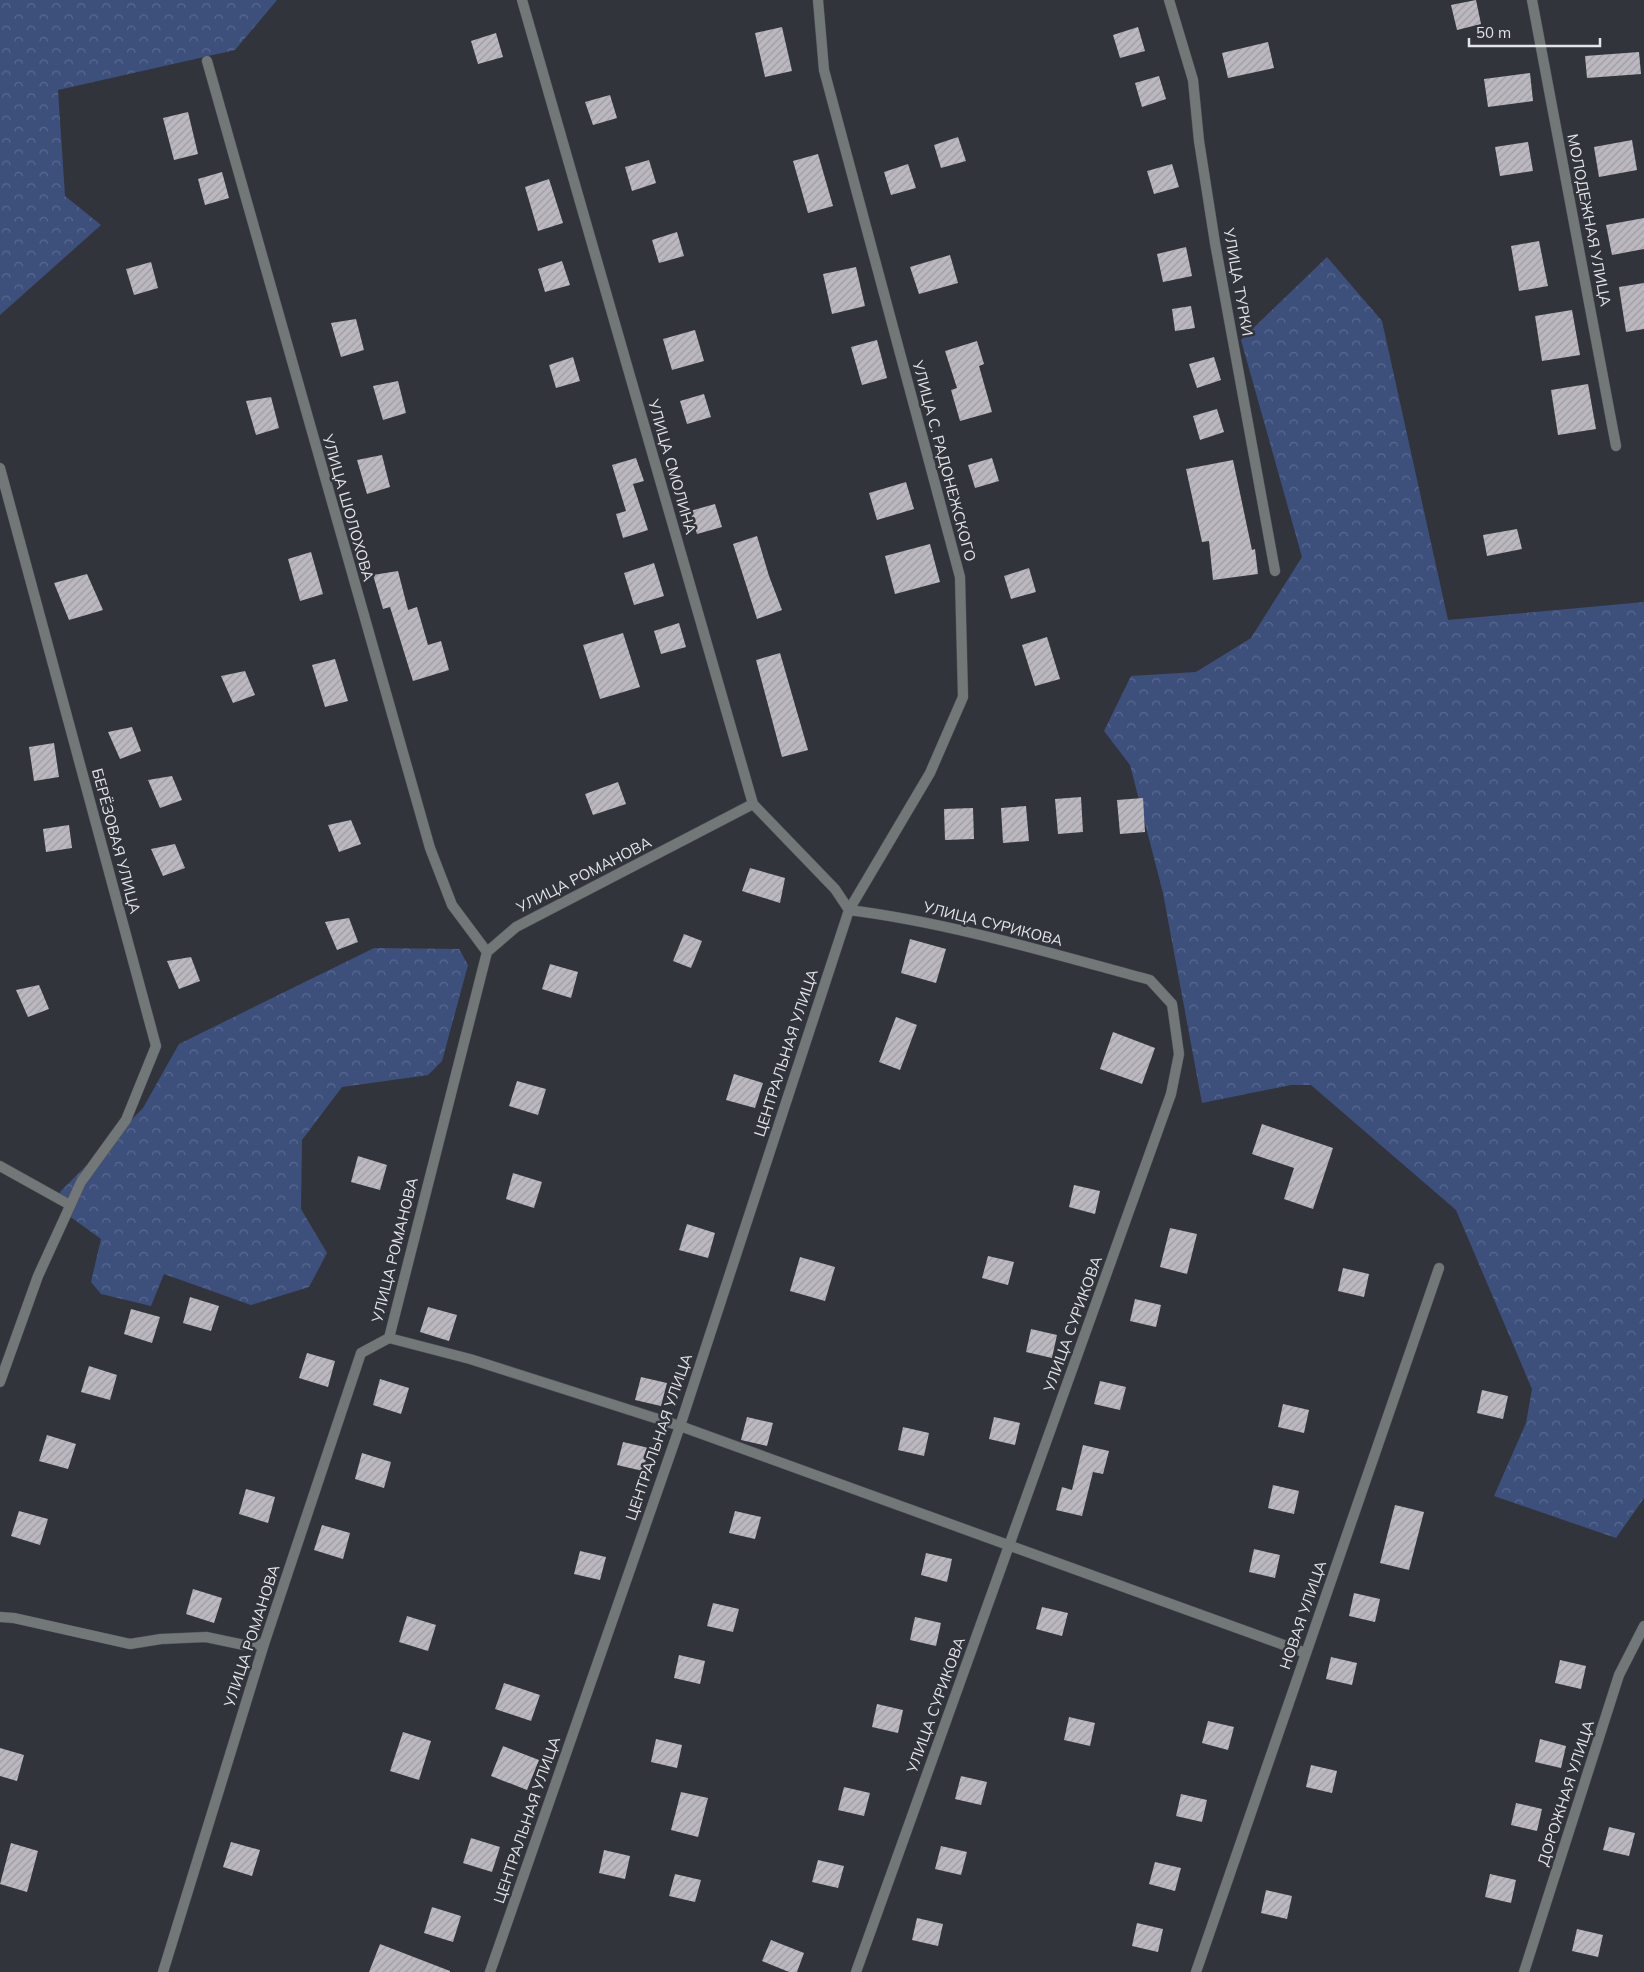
<svg xmlns="http://www.w3.org/2000/svg" width="1644" height="1972" font-family="Mulish,sans-serif">
	<style>
		.forest { fill: url(#forest-crowns) }
		.building { fill: url(#building-hatch) }
		.lines { fill: none; stroke-linecap: round; stroke-linejoin: round }
		.lane-casing { stroke: #4d5057; stroke-width: 11 }
		.street-casing { stroke: #4d5057; stroke-width: 11 }
		.lane { stroke: #727777; stroke-width: 10 }
		.street { stroke: #727777; stroke-width: 10 }
		.labels { text-anchor: middle; stroke-width: 5; stroke-linejoin: round; paint-order: stroke }
		.street-label { font-size: 15px; fill: #e3e5e9; stroke: #31343b }
	</style>
	<defs>
		<pattern id="forest-crowns" width="20" height="18" patternUnits="userSpaceOnUse" patternTransform="scale(1.25)"><rect width="20" height="18" fill="#3d507c"/><path d="M2 6a3 3 0 1 1 6 0M12 15a3 3 0 1 1 6 0" fill="none" stroke="#59698f"/></pattern>
		<pattern id="building-hatch" width="6" height="6" patternUnits="userSpaceOnUse" patternTransform="scale(1.25)"><rect width="6" height="6" fill="#bcb8c0"/><path d="M-1 1l2-2M0 6l6-6M5 7l2-2" fill="none" stroke="#9e9ba2"/></pattern>
	</defs>
	<rect width="100%" height="100%" fill="#31343b"/>
	<!-- forest -->
	<path class="forest" d="M0,0H277L235,50L58,90L65,196L101,225L0,315Z
		M1327,257L1382,321L1448,620L1644,602V1498L1616,1538L1494,1496L1526,1423L1532,1389L1456,1210L1311,1085H1291L1202,1103L1163,893L1130,765L1104,731L1131,676L1196,672L1251,638L1302,557L1241,340Z
		M374,948L459,949L468,965L442,1061L428,1075L342,1087L302,1140L301,1209L327,1253L309,1287L251,1305L164,1274L151,1306L101,1294L91,1282L101,1239L65,1213L60,1192L143,1108L179,1044Z"/>
	<!-- building -->
	<path class="building" d="M1476,0L1481,24L1457,30L1451,5Z
		M782,27L792,71L765,77L755,33Z
		M1138,27L1145,51L1120,58L1113,35Z
		M496,33L503,57L478,64L471,41Z
		M1268,42L1274,68L1228,78L1222,53Z
		M1639,52L1641,74L1587,78L1585,56Z
		M1530,73L1533,101L1488,107L1484,79Z
		M1159,76L1166,99L1142,107L1135,83Z
		M610,95L617,118L593,125L585,102Z
		M188,112L198,154L174,160L163,118Z
		M958,137L966,161L941,168L934,145Z
		M1632,140L1637,170L1599,177L1594,147Z
		M1528,142L1533,171L1500,176L1495,147Z
		M818,154L833,206L808,213L793,161Z
		M649,160L656,183L632,191L625,167Z
		M908,164L916,188L891,195L884,172Z
		M1172,164L1179,187L1154,194L1147,171Z
		M222,172L229,198L205,205L198,179Z
		M549,179L563,223L538,231L525,187Z
		M1644,218V249L1612,255L1606,225Z
		M677,232L684,256L659,263L652,240Z
		M1539,241L1548,286L1519,291L1511,246Z
		M1186,247L1192,276L1163,282L1157,254Z
		M950,255L958,283L919,294L910,267Z
		M562,261L570,285L545,292L538,269Z
		M151,262L158,288L134,295L126,269Z
		M856,267L865,306L832,314L823,274Z
		M1644,283V329L1626,332L1619,287Z
		M1191,306L1195,328L1175,331L1172,309Z
		M1572,310L1580,355L1542,361L1535,316Z
		M356,319L364,350L341,357L331,323Z
		M695,330L704,361L672,370L663,339Z
		M877,340L887,378L862,385L851,347Z
		M977,341L984,364L979,366L992,412L960,421L951,390L957,388L945,351Z
		M573,357L580,381L556,388L549,365Z
		M1214,357L1221,380L1197,388L1189,364Z
		M398,381L406,413L383,420L373,386Z
		M1588,384L1596,429L1558,435L1551,390Z
		M704,394L711,417L687,424L680,401Z
		M271,397L279,428L256,435L246,401Z
		M1217,409L1224,432L1200,440L1193,416Z
		M382,455L390,487L367,494L357,460Z
		M636,458L644,481L633,484L648,530L623,538L616,514L626,511L612,465Z
		M992,458L999,481L975,488L968,465Z
		M1233,460L1252,550L1255,549L1258,574L1213,580L1209,541L1202,542L1186,469Z
		M906,482L914,509L877,520L869,493Z
		M715,504L722,527L697,534L690,511Z
		M1517,529L1522,549L1487,556L1483,535Z
		M757,536L769,576L782,610L757,619L733,544Z
		M930,544L940,582L895,594L885,556Z
		M311,552L323,594L300,601L288,559Z
		M654,563L664,596L634,605L624,573Z
		M1029,568L1036,592L1011,599L1004,576Z
		M398,571L408,610L417,607L428,645L441,641L449,670L413,681L390,607L383,609L373,575Z
		M87,574L103,610L69,620L54,583Z
		M679,623L686,647L661,654L654,631Z
		M623,633L640,687L600,699L583,645Z
		M1047,637L1060,679L1035,686L1022,645Z
		M780,653L808,750L782,757L756,660Z
		M335,659L348,701L325,707L312,665Z
		M245,671L255,695L233,703L221,676Z
		M132,727L141,751L120,759L108,732Z
		M54,743L59,777L34,781L29,747Z
		M172,776L182,800L160,808L148,780Z
		M618,782L626,804L593,815L585,794Z
		M1081,797L1083,832L1058,834L1055,799Z
		M1143,798L1145,832L1120,834L1117,800Z
		M1026,806L1029,841L1003,843L1001,808Z
		M973,808L974,839L945,840L944,809Z
		M351,820L361,844L339,852L328,825Z
		M69,825L72,848L46,852L43,829Z
		M175,844L185,868L163,876L151,849Z
		M750,868L785,878L780,903L742,891Z
		M349,918L358,942L337,950L325,922Z
		M684,934L702,941L691,968L673,961Z
		M910,939L946,949L936,983L901,973Z
		M191,957L200,981L179,989L167,961Z
		M550,964L578,972L571,998L542,989Z
		M39,985L49,1009L28,1017L16,990Z
		M896,1017L917,1025L900,1070L879,1062Z
		M1113,1032L1155,1048L1142,1084L1100,1069Z
		M734,1074L763,1083L755,1108L726,1100Z
		M517,1081L546,1089L538,1115L509,1106Z
		M1262,1124L1333,1148L1313,1209L1284,1199L1294,1168L1252,1154Z
		M358,1156L387,1165L380,1190L351,1182Z
		M513,1173L542,1182L534,1208L506,1199Z
		M1074,1185L1100,1191L1095,1214L1069,1207Z
		M687,1224L715,1233L708,1258L679,1250Z
		M1170,1228L1197,1234L1187,1274L1160,1267Z
		M988,1256L1014,1262L1008,1285L982,1278Z
		M800,1257L835,1267L825,1301L790,1291Z
		M1343,1268L1369,1274L1364,1297L1338,1291Z
		M190,1297L219,1306L211,1331L183,1323Z
		M1135,1299L1161,1305L1156,1327L1130,1321Z
		M428,1307L457,1315L449,1341L420,1332Z
		M131,1309L160,1317L152,1343L124,1334Z
		M1031,1329L1057,1335L1052,1358L1026,1352Z
		M307,1353L335,1361L328,1387L299,1378Z
		M89,1366L117,1375L110,1400L81,1392Z
		M641,1377L667,1383L661,1406L635,1400Z
		M380,1379L409,1388L401,1414L373,1405Z
		M1100,1381L1126,1387L1120,1410L1094,1404Z
		M1482,1390L1508,1396L1503,1419L1477,1413Z
		M1283,1404L1309,1410L1304,1433L1278,1427Z
		M747,1417L773,1423L767,1446L741,1440Z
		M994,1417L1020,1423L1015,1445L989,1439Z
		M903,1427L929,1433L924,1456L898,1450Z
		M47,1435L76,1444L68,1469L39,1461Z
		M623,1442L649,1448L643,1471L617,1465Z
		M1083,1445L1109,1451L1103,1474L1093,1472L1082,1516L1056,1510L1062,1487L1072,1490Z
		M362,1453L391,1462L384,1488L355,1479Z
		M1273,1485L1299,1491L1294,1514L1268,1508Z
		M246,1489L275,1497L268,1523L239,1514Z
		M1395,1505L1424,1512L1409,1570L1380,1563Z
		M19,1511L48,1519L40,1545L11,1536Z
		M735,1511L761,1517L755,1539L729,1533Z
		M322,1525L350,1533L343,1559L314,1550Z
		M1254,1549L1280,1555L1275,1578L1249,1572Z
		M580,1551L606,1557L600,1580L574,1574Z
		M926,1553L952,1559L947,1582L921,1575Z
		M193,1589L222,1598L214,1623L186,1614Z
		M1354,1593L1380,1599L1375,1622L1349,1616Z
		M713,1603L739,1609L733,1632L707,1626Z
		M1042,1607L1068,1613L1062,1636L1036,1629Z
		M407,1616L436,1625L428,1651L399,1642Z
		M915,1617L941,1623L936,1646L910,1640Z
		M679,1655L705,1661L700,1684L674,1678Z
		M1331,1657L1357,1663L1352,1685L1326,1679Z
		M1560,1660L1586,1666L1581,1689L1555,1683Z
		M504,1683L540,1695L531,1721L495,1709Z
		M877,1704L903,1710L898,1733L872,1727Z
		M1069,1717L1095,1723L1090,1746L1064,1740Z
		M1208,1721L1234,1727L1228,1750L1202,1743Z
		M403,1732L431,1741L419,1780L390,1771Z
		M656,1739L682,1745L677,1768L651,1762Z
		M1540,1739L1566,1746L1561,1768L1535,1762Z
		M503,1746L539,1760L527,1790L491,1776Z
		M0,1748L24,1755L17,1781L0,1776Z
		M1311,1765L1337,1771L1332,1793L1306,1787Z
		M961,1776L987,1782L981,1805L955,1799Z
		M844,1787L870,1793L864,1816L838,1810Z
		M681,1792L708,1798L698,1837L671,1830Z
		M1181,1794L1207,1800L1202,1822L1176,1816Z
		M1516,1803L1542,1809L1537,1831L1511,1825Z
		M1609,1827L1635,1833L1629,1856L1603,1850Z
		M471,1838L500,1847L492,1872L463,1863Z
		M231,1842L260,1850L252,1876L223,1867Z
		M11,1843L38,1851L27,1892L0,1884Z
		M941,1846L967,1852L961,1875L935,1869Z
		M604,1850L630,1856L625,1879L599,1873Z
		M818,1860L844,1866L838,1888L812,1882Z
		M1155,1862L1181,1868L1175,1891L1149,1884Z
		M675,1874L701,1880L695,1902L669,1896Z
		M1490,1874L1516,1880L1511,1903L1485,1897Z
		M1266,1890L1292,1896L1287,1919L1261,1913Z
		M432,1907L461,1916L453,1942L424,1933Z
		M917,1918L943,1924L938,1946L912,1940Z
		M1137,1923L1163,1929L1158,1952L1132,1946Z
		M1577,1929L1603,1935L1598,1957L1572,1951Z
		M771,1940L804,1953L797,1972H789L762,1961Z
		M380,1944L450,1971V1972H369Z"/>
	<g class="lines">
		<!-- lane casing -->
		<g class="lane-casing">
			<path id="lane" d="M389,1338L470,1359L680,1426L1306,1653
				M0,1617L14,1618L130,1644L161,1639L206,1637L244,1645L264,1644"/>
		</g>
		<!-- street casing -->
		<g class="street-casing">
			<path id="street" d="M522,0L753,804L835,889L849,910
				M1169,0L1193,80L1199,141L1215,243L1275,571
				M1532,0L1616,446
				M207,61L430,848L452,905L487,952
				M0,468L156,1046L126,1120L81,1182L38,1276L0,1382
				M849,910C951,923 1050,953 1150,980L1172,1004L1179,1054L1171,1094L856,1972
				M0,1166L70,1205
				M163,1972L264,1644L361,1353L389,1338L487,952L516,927L753,804
				M490,1972L680,1426L849,910L930,773L963,697L960,577L824,70L818,0
				M1196,1972L1439,1268
				M1524,1972L1619,1675L1644,1626"/>
		</g>
		<!-- lane -->
		<use href="#lane" class="lane"/>
		<!-- street -->
		<use href="#street" class="street"/>
	</g>
	<g class="labels">
		<!-- street labels -->
		<g class="street-label">
			<text transform="translate(1589 220) rotate(79)" y="5">МОЛОДЕЖНАЯ УЛИЦА</text>
			<text transform="translate(1238 282) rotate(80)" y="5">УЛИЦА ТУРКИ</text>
			<text transform="translate(944 461) rotate(75)" y="5">УЛИЦА С. РАДОНЕЖСКОГО</text>
			<text transform="translate(672 467) rotate(74)" y="5">УЛИЦА СМОЛИНА</text>
			<text transform="translate(348 508) rotate(74)" y="5">УЛИЦА ШОЛОХОВА</text>
			<text transform="translate(116 841) rotate(75)" y="5">БЕРЁЗОВАЯ УЛИЦА</text>
			<text transform="translate(584 875) rotate(-27)" y="5">УЛИЦА РОМАНОВА</text>
			<text transform="translate(993 924) rotate(14)" y="5">УЛИЦА СУРИКОВА</text>
			<text transform="translate(786 1053) rotate(-72)" y="5">ЦЕНТРАЛЬНАЯ УЛИЦА</text>
			<text transform="translate(395 1250) rotate(-76)" y="5">УЛИЦА РОМАНОВА</text>
			<text transform="translate(1073 1324) rotate(-70)" y="5">УЛИЦА СУРИКОВА</text>
			<text transform="translate(659 1437) rotate(-71)" y="5">ЦЕНТРАЛЬНАЯ УЛИЦА</text>
			<text transform="translate(1303 1615) rotate(-71)" y="5">НОВАЯ УЛИЦА</text>
			<text transform="translate(252 1636) rotate(-72)" y="5">УЛИЦА РОМАНОВА</text>
			<text transform="translate(936 1705) rotate(-70)" y="5">УЛИЦА СУРИКОВА</text>
			<text transform="translate(1566 1793) rotate(-72)" y="5">ДОРОЖНАЯ УЛИЦА</text>
			<text transform="translate(527 1820) rotate(-71)" y="5">ЦЕНТРАЛЬНАЯ УЛИЦА</text>
		</g>
	</g>
	<!-- scale -->
	<path d="M1469 38v8h131v-8" fill="none" stroke="#e3e5e9" stroke-width="2.5"/>
	<text x="1476" y="38" font-size="15" fill="#e3e5e9" stroke="#31343b" stroke-width="4" paint-order="stroke">50 m</text>
</svg>
